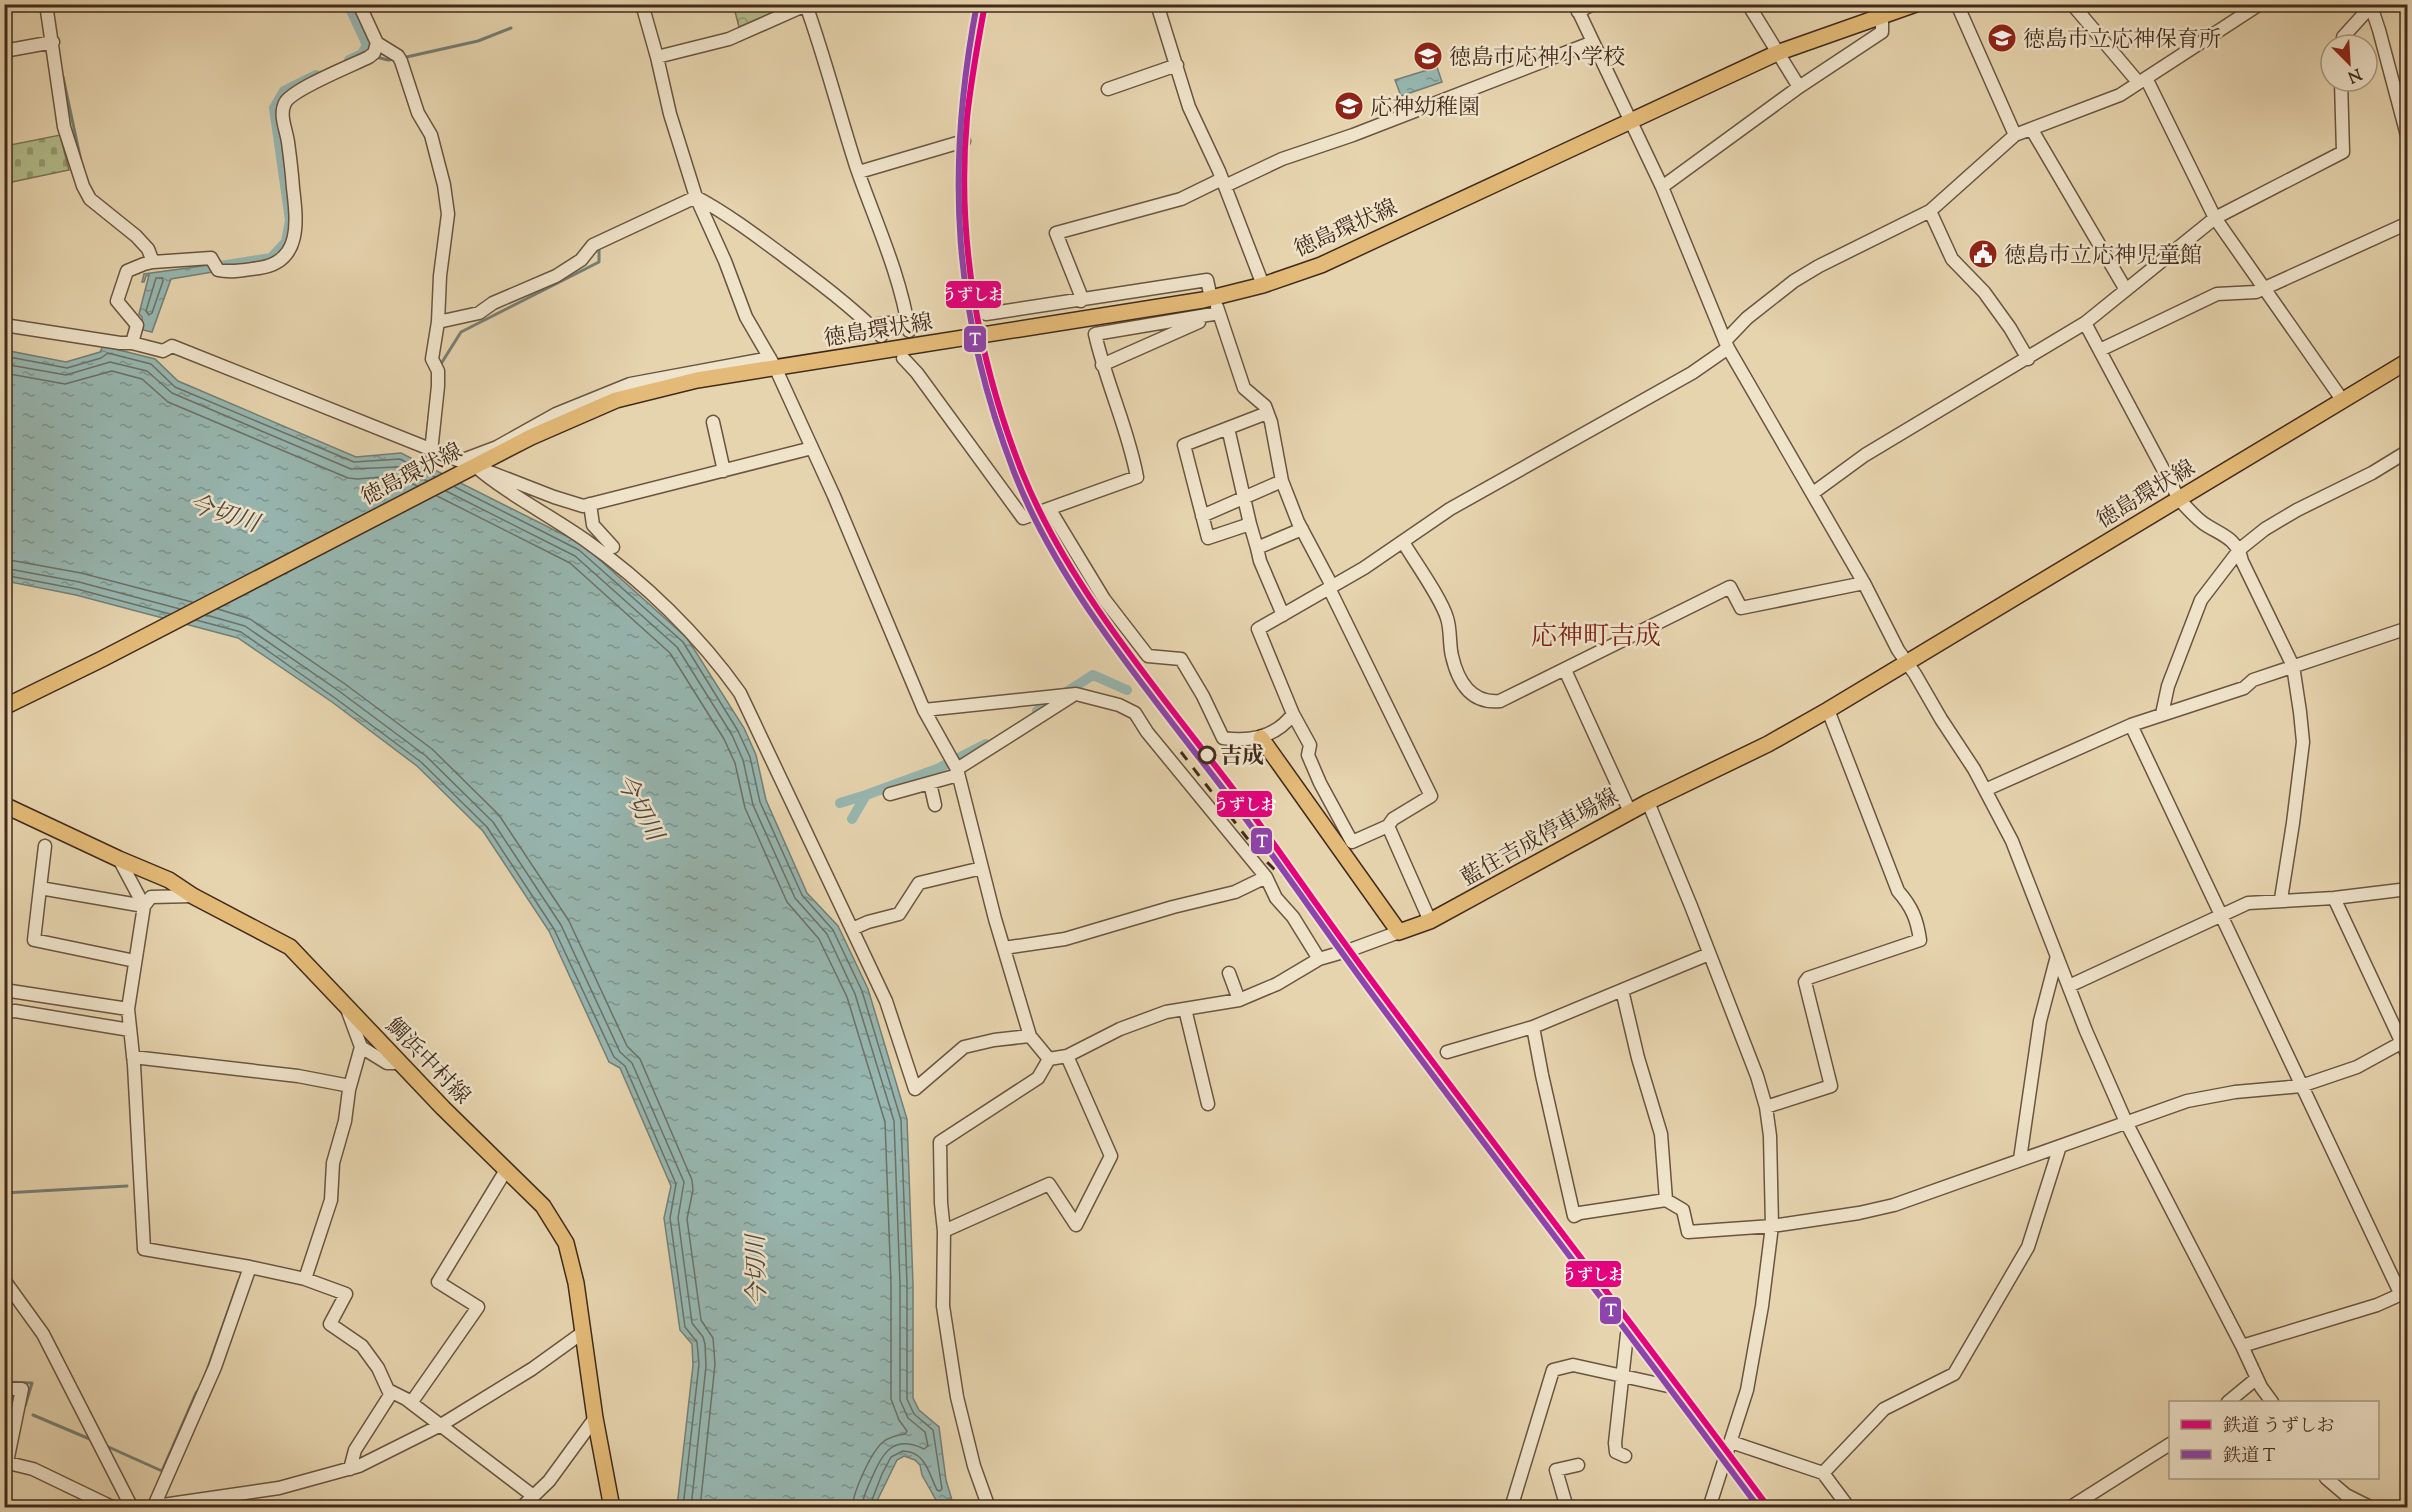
<svg xmlns="http://www.w3.org/2000/svg" width="2412" height="1512" font-family="'Sorts Mill Goudy','Noto Serif JP',serif">
	<style>
		.forest { fill: url(#forest-crowns); stroke: #7a7454; stroke-width: 1.5 }
		.cemetery { fill: url(#cemetery-stones); stroke: #7a7454; stroke-width: 1.5 }
		.water { fill: url(#water-ripples); stroke: #757f76; stroke-width: 1.5 }
		.lines { fill: none; stroke-linecap: round; stroke-linejoin: round }
		.shore { stroke: #6c7167; stroke-width: 1.5 }
		.stream { stroke: #757f76; stroke-width: 3 }
		.canal { stroke: #97b7b1; stroke-width: 10 }
		.minor-casing { stroke: #6a5541; stroke-width: 15 }
		.major-casing { stroke: #412b1d; stroke-width: 18 }
		.minor { stroke: #efe3ca; stroke-width: 12 }
		.major { stroke: #e3ba77; stroke-width: 15 }
		.rail { stroke: #412b1d; stroke-width: 3; stroke-dasharray: 10 10; stroke-linecap: butt }
		.rail-1-casing { stroke: #efe3ca; stroke-width: 10 }
		.rail-2-casing { stroke: #efe3ca; stroke-width: 10 }
		.rail-1 { stroke: #e5007d; stroke-width: 6 }
		.rail-2 { stroke: #8e44ad; stroke-width: 6 }
		.stop-dot { fill: #efe3ca; stroke: #412b1d; stroke-width: 3 }
		.labels { text-anchor: middle; stroke-width: 5; stroke-linejoin: round; paint-order: stroke }
		.poi-label { font-size: 22px; fill: #412b1d; stroke: #efe3ca; text-anchor: start }
		.street-label { font-size: 22px; fill: #412b1d; stroke: #efe3ca }
		.stop-label { font-size: 22px; font-weight: bold; fill: #412b1d; stroke: #efe3ca; text-anchor: start }
		.water-label { font-size: 24px; font-style: italic; fill: #52473b; stroke: #efe3ca }
		.quarter-label { font-size: 26px; fill: #7a1f14; stroke: #efe3ca }
		.line-badge { stroke: #efe3ca; stroke-width: 2 }
		.badge-label { font-size: 16px; text-anchor: middle; font-weight: bold; fill: #fff }
	</style>
	<defs>
		<pattern id="forest-crowns" width="20" height="18" patternUnits="userSpaceOnUse" patternTransform="scale(1.5)"><rect width="20" height="18" fill="#b3bd8b"/><path d="M2 6a3 3 0 1 1 6 0M12 15a3 3 0 1 1 6 0" fill="none" stroke="#939a71"/></pattern>
		<pattern id="cemetery-stones" width="16" height="16" patternUnits="userSpaceOnUse" patternTransform="scale(1.5)"><rect width="16" height="16" fill="#b3bd8b"/><path d="M2 7V4a2 2 0 0 1 4 0v3zM10 15v-3a2 2 0 0 1 4 0v3z" fill="#939a71"/></pattern>
		<pattern id="water-ripples" width="26" height="14" patternUnits="userSpaceOnUse" patternTransform="scale(1.5)"><rect width="26" height="14" fill="#97b7b1"/><path d="M2 4q2-2 4 0t4 0M15 11q2-2 4 0t4 0" fill="none" stroke="#7d958f"/></pattern>
	</defs>
	<rect width="100%" height="100%" fill="#e6d4ae"/>
	<filter id="stains"><feTurbulence type="fractalNoise" baseFrequency=".00333" numOctaves="4"/><feColorMatrix values="0 0 0 0 .2 0 0 0 0 .09 0 0 0 0 .02 0 0 0 .5 -.17"/></filter>
	<radialGradient id="worn" r=".72"><stop offset=".6" stop-color="#630" stop-opacity="0"/><stop offset="1" stop-color="#630" stop-opacity=".3"/></radialGradient>
	<!-- forest -->
	<path class="forest" d="M733,4H790V5L739,27Z"/>
	<!-- cemetery -->
	<path class="cemetery" d="M60,135L69,170L7,183L5,146Z"/>
	<!-- water -->
	<path class="water" d="M1437,67L1442,82L1401,96L1395,80Z
		M209,265L213,272L171,279L152,332L143,330L142,317L139,314L149,275L146,276L144,282H142L144,274Z
		M103,346L155,359L178,381L356,457L401,453L582,544L687,638L744,728L756,755L766,800L807,893L838,926L868,989L907,1119L913,1284V1398L919,1410L939,1427L946,1480L954,1507H940L922,1475L920,1465L915,1460L904,1456L897,1460L874,1507H677L693,1365L692,1344L680,1330L664,1218L671,1186L620,1068L609,1062L549,931L483,831L417,766L332,702L238,638L76,595L5,581L4,350L66,362L100,352Z"/>
	<g class="lines">
		<!-- shore -->
		<path class="shore" d="M156,278H162L163,281L152,313L149,315L146,311Z
			M4,356L67,368L101,358L108,353L151,364L175,387L354,462L400,459L435,477
			M4,364L66,375L110,362L147,371L172,393L351,469L398,467L427,481
			M4,373L65,384L112,371L142,379L168,402L348,478L357,479L396,476L417,486
			M455,487L579,550L683,642L738,731L750,757L760,802L802,895L833,930L862,991L901,1120L907,1284V1399L914,1414L933,1430L942,1489L940,1491L937,1490C928,1472 926,1452 903,1451L891,1457L882,1474L869,1508
			M446,491L575,556L677,647L732,735L743,760L753,805L795,898L827,934L855,994L894,1121L900,1284V1400L908,1418L925,1432L928,1446L924,1449C893,1434 882,1453 871,1480C867,1489 862,1498 862,1508
			M437,496L570,563L670,653L724,739L735,763L745,808L787,902L819,939L847,997L885,1122L891,1284V1399L899,1420L907,1431L905,1434C898,1435 889,1437 883,1442C871,1452 853,1492 852,1508
			M4,559L81,573L192,602
			M4,568L79,582L180,609
			M4,575L77,589L170,614
			M218,609L250,619L345,684L432,749L499,815L569,921L627,1046L640,1059L692,1180L693,1190L687,1219L701,1320L713,1338L715,1364L700,1508
			M206,615L245,626L339,691L426,756L493,822L561,925L620,1052L632,1063L684,1182L678,1218L692,1323L703,1337L705,1344L706,1366L691,1508
			M196,620L241,632L335,698L421,762L487,827L554,929L614,1057L625,1066L676,1184L670,1218L685,1327L697,1342L699,1364L683,1508"/>
		<!-- stream -->
		<path class="stream" d="M376,57L388,60L395,59
			M402,58L478,41L511,28
			M63,77L81,161
			M439,367L461,332L599,262V247
			M427,435L433,382
			M4,1193L127,1186
			M204,1379L239,1280
			M4,1382L32,1383L25,1406
			M33,1415L92,1440
			M104,1445L162,1471L196,1393L200,1388"/>
		<!-- canal -->
		<path class="canal" d="M348,4L367,45L362,54L349,60
			M214,267L271,258L286,242L290,220L274,108L284,91L316,75
			M1037,711L1093,675L1127,690
			M840,803L866,795
			M852,819L866,795L937,769L986,744"/>
		<!-- minor casing -->
		<g class="minor-casing">
			<path id="minor" d="M46,4L64,127L83,186L90,199L136,236L148,249L153,262L211,258L218,270C231,273 245,270 259,268C302,262 297,221 293,188C292,173 290,157 288,142C286,129 279,115 285,103C292,89 353,65 369,57L374,53L377,43
				M359,4L377,43L398,56L401,61L418,113L431,135L444,185L448,214L440,276L438,322L432,359L438,371V386L431,452
				M642,4L657,57L670,114L696,197L725,261L746,317L775,367L834,496L924,710L957,769L995,919L1030,1036L1049,1059
				M1157,4L1189,107L1219,171L1263,285
				M1575,4L1662,187L1728,348L1864,583L1898,650L1915,674L1941,719L1974,769L2012,841L2086,1031L2126,1122L2242,1346L2261,1387L2272,1402
				M1748,4L1799,87
				M1957,4L2015,135
				M2072,4L2138,82
				M2371,6L2379,30L2408,139
				M1578,12L1593,4
				M2343,45V37L2373,4
				M4,51L53,42
				M657,57L729,39L806,5C825,58 839,113 856,166C875,221 900,273 909,331
				M2146,78L2215,218L2343,401
				M1108,89L1177,65
				M2032,130L2126,290
				M859,172L964,141
				M1225,186L1282,159L1353,135L1593,42
				M1662,187L1799,87L1882,32V17
				M1930,211L1952,259L1984,292L2010,328L2028,359
				M1081,301L1080,293L1056,233L1181,199L1222,179
				M1217,307L1244,388L1265,406L1271,422L1282,481L1298,522L1332,586
				M986,314L1207,280L1211,298
				M438,322L479,313L493,303L556,276L581,260L593,245L696,197C726,213 754,234 781,254C816,280 850,305 881,336
				M2085,323L2179,499C2186,507 2194,516 2203,523C2220,535 2237,537 2242,561L2293,666L2300,712L2303,742L2293,823L2281,899
				M4,325L120,343H132L163,351L172,346L460,461L497,447L556,414L630,384L770,358
				M871,325L908,321
				M1725,341L1747,318L1794,281L1819,266L1930,211L2015,135L2120,95L2260,4
				M132,343L137,325L117,301L127,271L144,264L153,262
				M2100,350L2217,294L2256,292L2408,223
				M903,358L917,373L1023,518L1137,477C1128,428 1106,383 1095,334L1219,313
				M1102,365L1199,322
				M1267,413L1184,445L1208,538L1250,524L1257,548L1302,529
				M713,422L724,471
				M1228,428L1250,524
				M475,466C509,495 548,514 585,540C643,581 699,635 740,693L886,1001L915,1089L964,1047L994,1040L1030,1036
				M487,471L554,497L583,506L812,448
				M1813,493L1865,455L2085,323L2215,218L2343,152L2341,81
				M590,504L593,525L613,547
				M1050,510L1104,599L1148,656L1181,659L1203,696L1223,738C1250,742 1276,737 1293,714L1258,629L1364,568L1450,509L1692,373L1728,348
				M1202,516L1282,481
				M1403,542C1415,562 1441,598 1447,618C1451,630 1449,644 1452,656C1458,682 1471,704 1500,701L1730,587L1741,608L1864,583
				M1257,548L1260,561L1283,615
				M1565,670L1630,812
				M924,710L1076,694L1119,705L1135,713L1147,732L1266,877L1276,898L1293,917L1319,959
				M1293,714L1310,745L1308,755L1320,783L1352,842L1388,826L1393,819L1431,796L1329,588
				M2162,714L2168,686L2201,600L2240,549L2265,529L2297,510L2372,473L2408,451
				M2131,725L2401,1295
				M957,769L1072,696
				M930,783L935,805
				M1985,790L2131,725L2244,688L2253,680L2408,628
				M890,794L958,775
				M1648,802L1691,906L1757,1076L1766,1107L1770,1136L1772,1226L1762,1306L1747,1390L1709,1508
				M1388,826L1430,921
				M119,859L144,906L128,1009L134,1065L144,1249L250,1267L305,1279L346,1294L330,1324L362,1346L378,1368L388,1390L406,1399L532,1495
				M40,888L45,846
				M2334,898L2408,1056
				M852,929L868,922L899,914L919,883L982,868
				M1004,948L1065,939L1173,907L1235,892L1266,877
				M1709,954L1533,1027L1542,1075L1574,1216L1580,1213L1666,1200L1683,1210L1688,1232L1772,1226L1859,1213L1894,1205L2187,1101L2235,1092L2301,1086L2357,1067L2408,1039
				M135,961L34,940L40,888L144,906L151,897L193,896
				M1229,973L1239,1000
				M2069,986L2248,903L2334,898L2408,889
				M4,990L128,1009
				M1622,990L1638,1058L1661,1134L1666,1200
				M1185,1009L1208,1104
				M4,1012L15,1011L130,1030
				M361,1047L387,1063H400
				M1447,1052L1533,1027
				M133,1057L298,1076L350,1086
				M1049,1059L1067,1056L1120,1029L1166,1012L1239,1000L1277,984L1319,959L1350,950L1399,932
				M1766,1107L1831,1086L1805,982L1808,978L1920,940C1917,919 1912,907 1898,891L1828,710
				M2020,1159L2040,1021L2057,956
				M944,1231L1049,1184L1076,1225L1111,1156L1067,1056
				M305,1279L331,1200L333,1163L345,1121L349,1090L361,1047L347,1009
				M4,1280L43,1334L132,1508
				M2242,1346L2377,1305L2406,1292
				M4,1389H22L7,1462
				M2228,1402L2257,1378
				M411,1403L478,1307L438,1282L506,1170
				M1731,1442L1823,1473L1849,1508
				M1625,1456L1616,1452L1615,1443L1627,1334
				M4,1462L33,1469L114,1508
				M350,1469L355,1450L392,1392
				M1823,1473L1884,1409L1954,1374L2028,1247L2060,1146
				M2326,1478L2346,1495L2372,1508
				M154,1506L215,1367L250,1267
				M142,1508L279,1488L359,1466L441,1425L532,1369L582,1333
				M521,1508L549,1481L595,1418
				M989,1508L974,1466L957,1397L943,1306L944,1231L941,1203L940,1142L1038,1078L1049,1059
				M1511,1508L1553,1370L1573,1365L1668,1386
				M1567,1508L1556,1470L1578,1465
				M2069,1508L2170,1444"/>
		</g>
		<!-- major casing -->
		<g class="major-casing">
			<path id="major" d="M4,707L102,659L531,437L616,400L697,380L1203,300L1263,285L1321,265L1777,53L1916,4
				M1261,738L1399,932L1430,921L1648,802L1768,744L1828,710L2408,361
				M4,805L119,859L169,880L193,896L290,947L443,1108L543,1206L566,1243L576,1283L595,1418L612,1508"/>
		</g>
		<!-- minor -->
		<use href="#minor" class="minor"/>
		<!-- major -->
		<use href="#major" class="major"/>
		<!-- rail -->
		<path class="rail" d="M1181,752L1260,855L1274,869L1301,890"/>
		<!-- rail-1 casing -->
		<g class="rail-1-casing">
			<path id="rail-1" d="M985,4C978,42 971,79 967,118C956,237 978,361 1022,472C1072,597 1178,713 1258,822C1299,879 1339,937 1381,993C1510,1166 1641,1335 1769,1508"/>
		</g>
		<!-- rail-2 casing -->
		<g class="rail-2-casing">
			<path id="rail-2" d="M977,4C945,170 953,313 1014,472C1062,597 1169,714 1248,822C1290,879 1330,937 1372,994C1500,1166 1631,1335 1759,1508"/>
		</g>
		<!-- rail-1 -->
		<use href="#rail-1" class="rail-1"/>
		<!-- rail-2 -->
		<use href="#rail-2" class="rail-2"/>
	</g>
	<!-- icons -->
	<defs>
		<g id="school-disc" transform="scale(1.5)"><circle r="9.5" fill="#8f2418" stroke="#efe3ca"/><path d="M0-5L7-2L0 1L-7-2ZM-4 1L0 2.5L4 1V4Q0 6-4 4Z" fill="#fff"/></g>
		<g id="civic-disc" transform="scale(1.5)"><circle r="9.5" fill="#8f2418" stroke="#efe3ca"/><path d="M-.6-6.5H3V-4.5H.6V-3L4-1V1h2V6H-6V1h2V-1L-.6-3ZM-1.2 2.5V6h2.4V2.5Z" fill="#fff"/></g>
	</defs>
	<g fill-rule="evenodd">
		<use href="#school-disc" x="2002" y="38"/>
		<use href="#school-disc" x="1428" y="56"/>
		<use href="#school-disc" x="1349" y="106"/>
		<use href="#civic-disc" x="1983" y="254"/>
	</g>
	<!-- markers -->
	<circle class="stop-dot" cx="1207" cy="755" r="8"/>
	<g class="labels">
		<!-- poi labels -->
		<g class="poi-label">
			<text x="2023" y="46">徳島市立応神保育所</text>
			<text x="1449" y="64">徳島市応神小学校</text>
			<text x="1370" y="114">応神幼稚園</text>
			<text x="2004" y="262">徳島市立応神児童館</text>
		</g>
		<!-- street labels -->
		<g class="street-label">
			<text transform="translate(1345 227) rotate(-24)" y="8">徳島環状線</text>
			<text transform="translate(878 329) rotate(-9)" y="8">徳島環状線</text>
			<text transform="translate(411 473) rotate(-27)" y="8">徳島環状線</text>
			<text transform="translate(2145 493) rotate(-31)" y="8">徳島環状線</text>
			<text transform="translate(1539 836) rotate(-29)" y="8">藍住吉成停車場線</text>
			<text transform="translate(429 1060) rotate(46)" y="8">鯛浜中村線</text>
		</g>
		<!-- stop labels -->
		<g class="stop-label">
			<text x="1220" y="763">吉成</text>
		</g>
		<!-- water labels -->
		<g class="water-label">
			<text transform="translate(224 513) rotate(18)" y="8">今切川</text>
			<text transform="translate(640 807) rotate(62)" y="8">今切川</text>
			<text transform="translate(756 1271) rotate(-91)" y="8">今切川</text>
		</g>
		<!-- quarter labels -->
		<g class="quarter-label">
			<text x="1596" y="644">応神町吉成</text>
		</g>
	</g>
	<g class="line-badge">
		<rect x="945" y="280" width="57" height="29" rx="6" fill="#e5007d"/>
		<rect x="963" y="325" width="24" height="28" rx="6" fill="#8e44ad"/>
		<rect x="1216" y="790" width="57" height="28" rx="6" fill="#e5007d"/>
		<rect x="1250" y="827" width="23" height="28" rx="6" fill="#8e44ad"/>
		<rect x="1565" y="1260" width="57" height="28" rx="6" fill="#e5007d"/>
		<rect x="1599" y="1296" width="23" height="29" rx="6" fill="#8e44ad"/>
	</g>
	<g class="badge-label">
		<text x="973" y="300">うずしお</text>
		<text x="975" y="345">T</text>
		<text x="1245" y="810">うずしお</text>
		<text x="1262" y="847">T</text>
		<text x="1593" y="1280">うずしお</text>
		<text x="1611" y="1316">T</text>
	</g>
	<!-- margin -->
	<rect width="2412" height="1512" fill="none" stroke="#e6d4ae" stroke-width="24"/>
	<rect x="6" y="6" width="2400" height="1500" fill="none" stroke="#412b1d" stroke-width="3"/>
	<rect x="12" y="12" width="2388" height="1488" fill="none" stroke="#412b1d" stroke-width="1.5"/>
	<!-- legend -->
	<rect x="2169" y="1401" width="210" height="78" fill="#efe3ca" stroke="#a99985" stroke-width="1.5"/>
	<rect x="2181" y="1420" width="30" height="9" fill="#e5007d" stroke="#a99985" stroke-width="1.5"/>
	<text x="2223" y="1431" font-size="18" fill="#412b1d">鉄道 うずしお</text>
	<rect x="2181" y="1450" width="30" height="9" fill="#8e44ad" stroke="#a99985" stroke-width="1.5"/>
	<text x="2223" y="1461" font-size="18" fill="#412b1d">鉄道 T</text>
	<!-- north arrow -->
	<g transform="translate(2349 63) rotate(156)"><circle r="28" fill="#efe3ca" stroke="#a99985" stroke-width="1.5"/>
	<path d="M0-4.5L10 22L0 15L-10 22Z" fill="#8f2418"/>
	<text y="-9" font-size="16" font-weight="bold" text-anchor="middle" fill="#412b1d">N</text>
	</g>
	<rect width="100%" height="100%" filter="url(#stains)"/>
	<rect width="100%" height="100%" fill="url(#worn)"/>
</svg>
